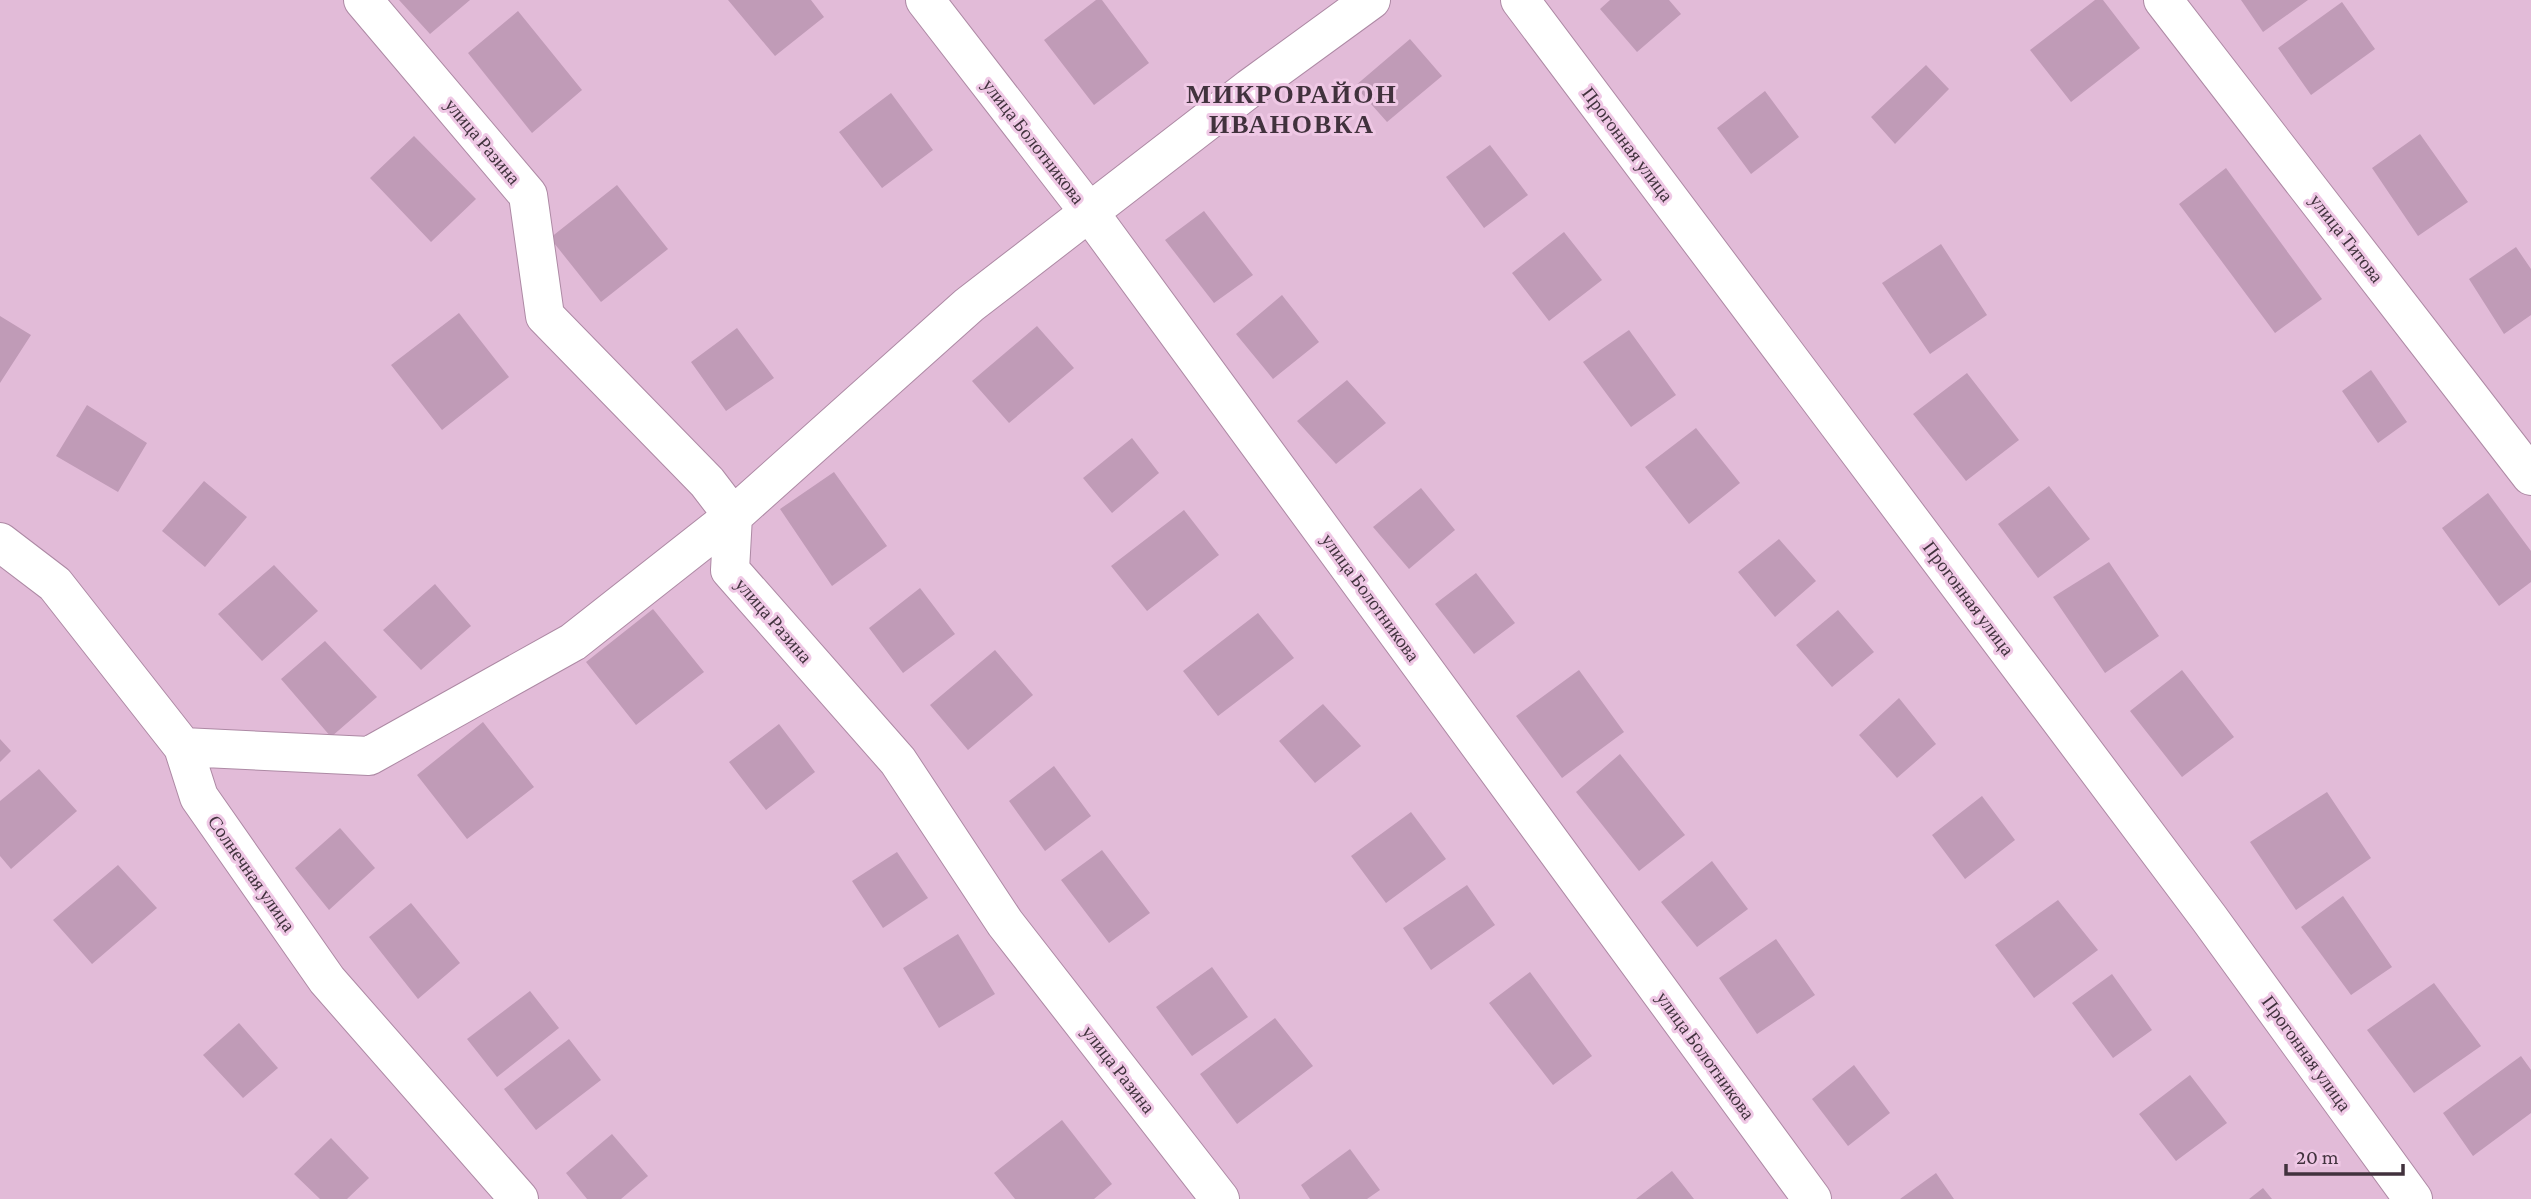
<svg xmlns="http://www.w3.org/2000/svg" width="2531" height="1199" font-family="'Crimson Pro',serif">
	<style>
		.building { fill: #c09bb7 }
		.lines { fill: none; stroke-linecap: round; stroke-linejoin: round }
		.minor-casing { stroke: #ad89a4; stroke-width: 40 }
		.minor { stroke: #fff; stroke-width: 38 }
		.labels { text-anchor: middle; stroke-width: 6; stroke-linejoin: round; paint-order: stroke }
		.street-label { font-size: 19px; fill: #41323d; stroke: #efc8e5 }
		.district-label { font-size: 26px; font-weight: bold; letter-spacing: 2px; fill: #41323d; stroke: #efc8e5 }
	</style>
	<rect width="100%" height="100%" fill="#e2bbd8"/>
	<!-- building -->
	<path class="building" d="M399,0H470L430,34Z
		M728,0H811L824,17L775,56Z
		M1096,0H1102L1149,63L1094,105L1044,40Z
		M1610,0H1669L1681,14L1637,52L1600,9Z
		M2095,0H2103L2140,48L2071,102L2030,50Z
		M2241,0H2308L2263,32Z
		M2342,2L2375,49L2311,95L2278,48Z
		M518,11L582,90L532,133L468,53Z
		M1410,39L1442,76L1387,122L1355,86Z
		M1926,65L1949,89L1895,144L1871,117Z
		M1765,91L1799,137L1751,174L1717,128Z
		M891,93L933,150L882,188L839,132Z
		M2420,134L2468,202L2418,236L2372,168Z
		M414,136L476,199L431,242L370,178Z
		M1490,145L1528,195L1484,228L1446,177Z
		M2226,168L2322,299L2275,333L2179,204Z
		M617,185L668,249L601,302L550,238Z
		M1204,211L1253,275L1214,303L1165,240Z
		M1564,232L1602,280L1549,321L1512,273Z
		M1941,244L1987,315L1930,354L1882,283Z
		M2516,247L2531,269V315L2504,334L2469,279Z
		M1282,295L1319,342L1273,379L1236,334Z
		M459,313L509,377L442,430L391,365Z
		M0,316L31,335L0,383Z
		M1037,326L1074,368L1009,423L972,381Z
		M737,328L774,378L726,411L691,362Z
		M1629,330L1676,395L1631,427L1583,362Z
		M2371,370L2407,422L2378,443L2342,391Z
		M1967,373L2019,440L1966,481L1913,414Z
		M1347,380L1386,423L1336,464L1297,421Z
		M87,405L147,443L118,492L56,456Z
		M1696,428L1740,483L1689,524L1645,467Z
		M1132,438L1159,473L1112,513L1083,478Z
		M834,472L887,546L832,586L780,509Z
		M204,481L247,517L205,567L162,531Z
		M2049,486L2090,539L2038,578L1998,524Z
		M1421,488L1455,530L1409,569L1373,527Z
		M2488,493L2531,551V582L2499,606L2442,528Z
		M1184,510L1219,555L1147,611L1111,566Z
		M1779,539L1816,581L1775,617L1738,572Z
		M2109,562L2159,636L2105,673L2053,597Z
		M274,565L318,611L262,661L218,614Z
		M1476,573L1515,623L1474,654L1435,604Z
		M435,584L471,626L421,670L383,630Z
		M920,588L955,634L903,673L869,628Z
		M653,609L704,672L636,725L586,662Z
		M1838,610L1874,652L1832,687L1796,645Z
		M1258,613L1294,658L1218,716L1183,671Z
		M325,641L377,697L331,737L281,679Z
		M995,650L1033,695L968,750L930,705Z
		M1579,670L1624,732L1562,778L1516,716Z
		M2182,670L2234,737L2182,777L2130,711Z
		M1899,698L1936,744L1897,778L1859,735Z
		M1323,704L1361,746L1315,783L1279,741Z
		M483,722L534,787L467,839L417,775Z
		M779,724L815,772L766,810L729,762Z
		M0,739L11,751L0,762Z
		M1620,754L1685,835L1639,871L1576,792Z
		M1054,766L1091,816L1045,851L1009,801Z
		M39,769L77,811L11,869L0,856V801Z
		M2327,792L2371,858L2296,910L2250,842Z
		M1982,796L2015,840L1965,879L1932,835Z
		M1411,812L1446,859L1386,903L1351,856Z
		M340,828L375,868L329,910L295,868Z
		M1102,850L1150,913L1109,943L1061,880Z
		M897,852L928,898L883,928L852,881Z
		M1712,861L1748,909L1697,947L1661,902Z
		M118,865L157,908L92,964L53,920Z
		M1467,885L1495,925L1431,970L1403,928Z
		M2343,896L2392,967L2351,995L2301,927Z
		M2058,900L2098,950L2034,998L1995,945Z
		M411,903L460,963L418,999L369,937Z
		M958,934L995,994L939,1028L903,968Z
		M1776,939L1815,995L1757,1034L1719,978Z
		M1212,967L1248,1017L1192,1056L1156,1007Z
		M1530,972L1592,1056L1553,1085L1489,1003Z
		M2112,974L2152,1030L2113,1058L2072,1003Z
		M2434,983L2481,1046L2414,1093L2367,1030Z
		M530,991L559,1028L497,1077L467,1039Z
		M1275,1018L1313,1066L1237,1124L1200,1074Z
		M239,1023L278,1068L243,1098L203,1055Z
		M569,1039L601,1080L536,1130L504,1089Z
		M2521,1056L2531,1070V1113L2473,1156L2443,1113Z
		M1854,1065L1890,1113L1848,1146L1812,1099Z
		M2190,1075L2227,1123L2176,1161L2139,1114Z
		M1062,1120L1112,1184L1094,1199H1015L994,1173Z
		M612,1134L648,1176L621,1199H587L566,1173Z
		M331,1138L369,1178L347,1199H320L294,1174Z
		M1350,1149L1380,1190L1367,1199H1310L1301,1185Z
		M1672,1171L1694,1199H1636Z
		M1936,1173L1954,1199H1900Z
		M2263,1188L2272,1199H2249Z"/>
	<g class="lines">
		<!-- minor casing -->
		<g class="minor-casing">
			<path id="minor" d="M363,0L528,195L545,316L707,482L733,516L730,570L898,761L1005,923L1220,1199
				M925,0L1089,212L1812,1199
				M1520,0L2209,918L2413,1199
				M2163,0L2531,476
				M0,542L55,584L183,747L199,797L327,980L519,1199
				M183,747L369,756L573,642L733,516L969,305L1250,88L1371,0"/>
		</g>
		<!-- minor -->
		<use href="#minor" class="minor"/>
	</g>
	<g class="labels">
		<!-- street labels -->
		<g class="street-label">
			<text transform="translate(483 141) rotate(50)" y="7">улица Разина</text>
			<text transform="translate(1034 141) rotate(52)" y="7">улица Болотникова</text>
			<text transform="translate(1628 144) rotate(53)" y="7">Прогонная улица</text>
			<text transform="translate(2347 238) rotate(52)" y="7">улица Титова</text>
			<text transform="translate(1371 597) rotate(54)" y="7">улица Болотникова</text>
			<text transform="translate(1969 598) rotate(53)" y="7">Прогонная улица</text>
			<text transform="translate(774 620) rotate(49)" y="7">улица Разина</text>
			<text transform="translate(252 873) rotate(55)" y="7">Солнечная улица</text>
			<text transform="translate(2307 1053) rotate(54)" y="7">Прогонная улица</text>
			<text transform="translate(1706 1055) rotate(54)" y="7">улица Болотникова</text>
			<text transform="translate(1119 1069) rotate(52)" y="7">улица Разина</text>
		</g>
		<!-- district labels -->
		<g class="district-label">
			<text x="1292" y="103">МИКРОРАЙОН<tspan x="1292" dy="30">ИВАНОВКА</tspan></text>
		</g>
	</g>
	<!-- scale -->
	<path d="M2286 1164v10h117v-10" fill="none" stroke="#41323d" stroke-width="3.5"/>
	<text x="2296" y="1164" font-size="21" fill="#41323d" stroke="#efc8e5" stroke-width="5" paint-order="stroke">20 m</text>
</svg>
